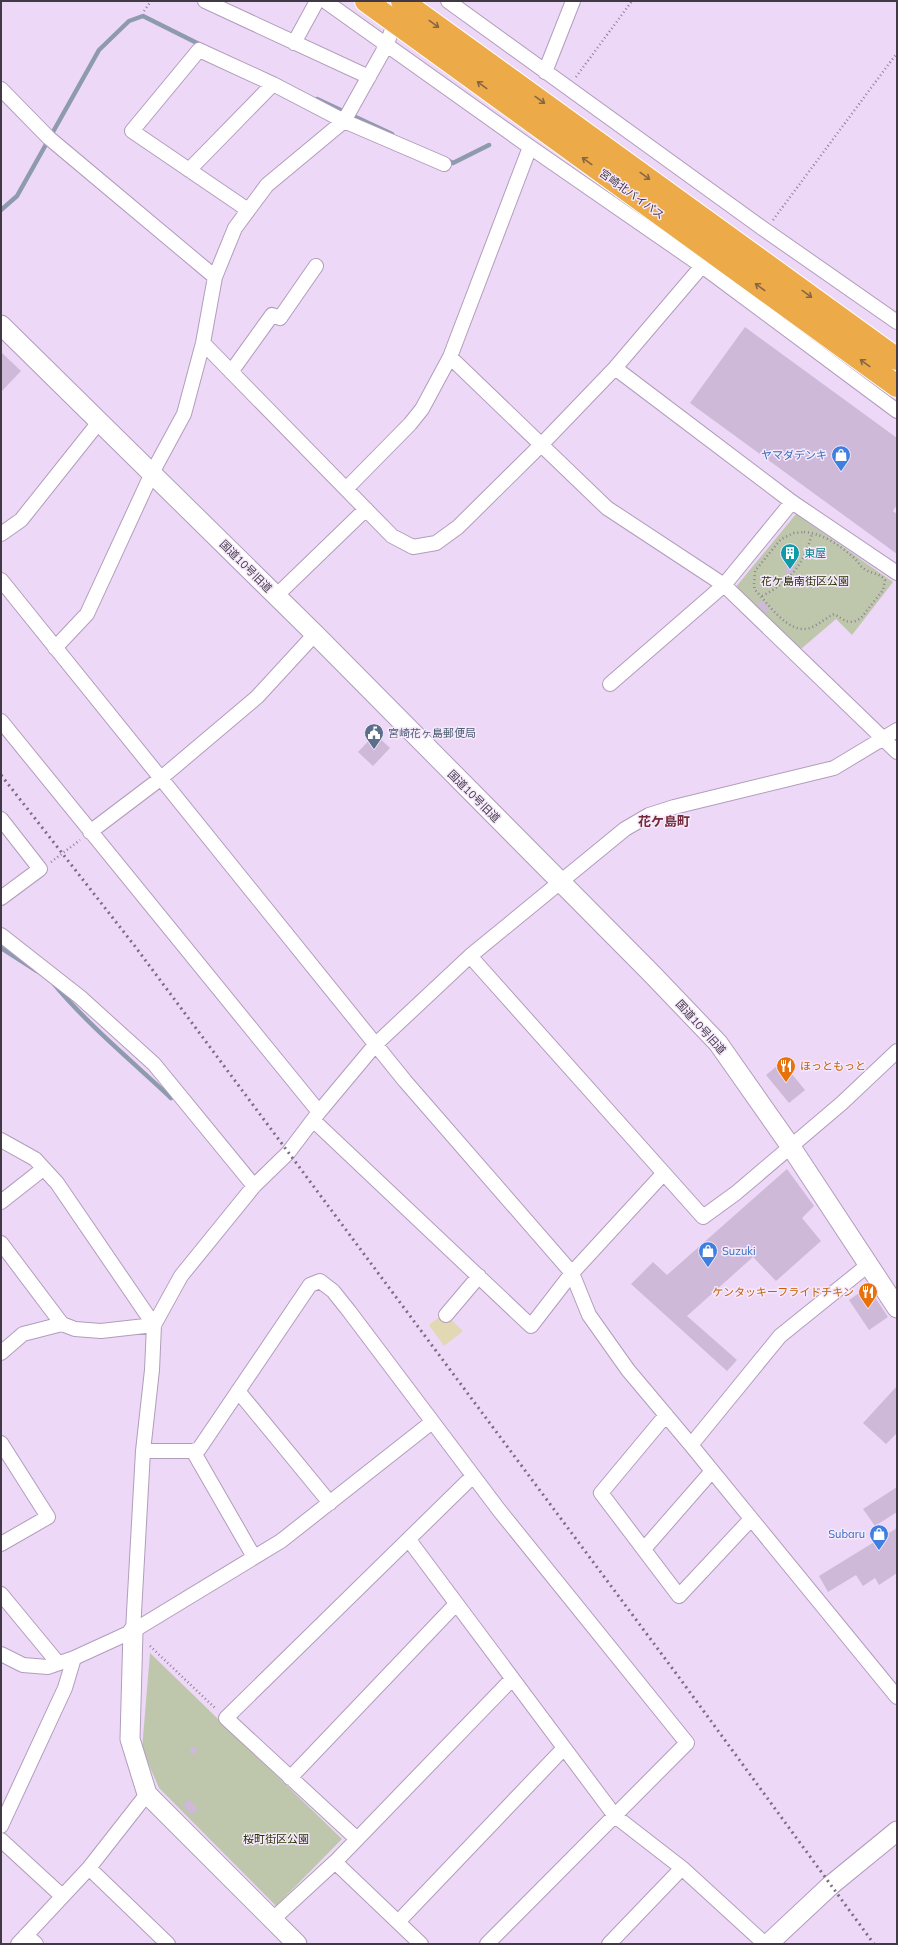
<svg xmlns="http://www.w3.org/2000/svg" width="898" height="1945" font-family="Mulish,'Noto Sans JP',sans-serif">
	<style>
		.green { fill: #bec7ab }
		.sand { fill: #e2d8b3 }
		.lines { fill: none; stroke-linecap: round; stroke-linejoin: round }
		.stream { stroke: #8e9aae; stroke-width: 4.5 }
		.building { fill: #ceb9d8 }
		.street-casing { stroke: #b19dbb; stroke-width: 16 }
		.secondary-casing { stroke: #b19dbb; stroke-width: 21 }
		.highway-casing { stroke: #fff; stroke-width: 24 }
		.path { stroke: #8f8196; stroke-width: 2.5; stroke-dasharray: 1 3; stroke-linecap: butt }
		.street { stroke: #fff; stroke-width: 14 }
		.secondary { stroke: #fff; stroke-width: 19 }
		.highway { stroke: #edaa49; stroke-width: 22 }
		.rail { stroke: #7b6e81; stroke-width: 3; stroke-dasharray: 2 4; stroke-linecap: butt }
		.oneway { stroke: #866647 }
		.labels { text-anchor: middle; stroke-width: 3; stroke-linejoin: round; paint-order: stroke }
		.street-label { font-size: 11px; fill: #423946; stroke: #f6e9fc }
		.shop-label { font-size: 11px; fill: #366cbe; stroke: #f6e9fc; text-anchor: end }
		.culture-label { font-size: 11px; fill: #0d838f; stroke: #f6e9fc; text-anchor: start }
		.park-label { font-size: 11px; fill: #2a3505; stroke: #f6e9fc }
		.service-label { font-size: 11px; fill: #4e5e75; stroke: #f6e9fc; text-anchor: start }
		.food-label { font-size: 11px; fill: #c56008; stroke: #f6e9fc; text-anchor: start }
		.quarter-label { font-size: 13px; font-weight: bold; fill: #722b37; stroke: #f6e9fc }
	</style>
	<rect width="100%" height="100%" fill="#eed8f8"/>
	<!-- green -->
	<path class="green" d="M796,514L893,582L852,635L836,619L801,649L735,588Z
		M150,1653L342,1839L276,1906L159,1788L142,1749Z"/>
	<!-- sand -->
	<path class="sand" d="M444,1313L463,1331L444,1346L429,1325Z"/>
	<g class="lines">
		<!-- stream -->
		<path class="stream" d="M317,99L392,134
			M445,159L453,163L489,145
			M1,210L17,196L99,50L129,21L143,16L203,46
			M1,948L37,971
			M54,984C89,1026 132,1061 171,1098"/>
	</g>
	<!-- building -->
	<path class="building" d="M745,327L897,438V505L893,511L897,514V554L690,403Z
		M1,352L21,371L1,392Z
		M789,564L795,569L790,575L784,571Z
		M761,600L770,608L766,613L757,605Z
		M375,734L390,748L373,766L358,752Z
		M782,1062L805,1090L789,1103L766,1075Z
		M787,1169L814,1206L802,1218L821,1241L776,1281L753,1257L687,1316L737,1360L727,1371L631,1284L653,1262L667,1275Z
		M868,1287L888,1317L869,1330L849,1300Z
		M897,1386V1433L886,1444L863,1423Z
		M897,1487V1512L875,1526L863,1509Z
		M897,1528V1573L879,1585L875,1578L863,1586L856,1575L828,1592L819,1576Z
		M193,1746L198,1750L194,1755L189,1751Z
		M189,1799L198,1809L192,1815L183,1805Z"/>
	<g class="lines">
		<!-- street casing -->
		<g class="street-casing">
			<path id="street" d="M205,1L369,77
				M325,1L530,147L702,266L897,411
				M448,1L765,230L897,322
				M294,43L317,1
				M545,72L573,1
				M1,89L49,138L215,277
				M189,170L273,84
				M248,210L132,131L199,50L273,84L344,121L444,164
				M203,343L392,536L413,547L436,543L458,527L542,444L615,368L702,266
				M450,357L607,508L724,585L897,752
				M615,368L792,502L897,573
				M231,372L272,315L280,318L316,266
				M346,489L410,424L422,409L450,357L530,147
				M1,534L21,520L99,422
				M1,580L405,1081L572,1273L589,1315L628,1370L691,1445L897,1697
				M276,596L366,509
				M55,648L87,614L152,473L184,414L203,343L215,277L235,228L267,185L344,121L386,46L398,14
				M610,684L724,585L792,502
				M1,721L319,1112
				M1,819L40,869L1,898
				M90,832L160,779L257,697L315,634
				M1,935L80,997L154,1064L254,1186
				M470,956L703,1217L736,1193L842,1103L897,1051
				M313,1120L531,1326L572,1273L663,1174
				M1,1140L35,1159L57,1183L154,1325
				M1,1202L43,1169
				M1,1243L62,1324
				M446,1315L479,1276
				M1,1353L23,1334L62,1324L75,1329L101,1331L154,1325
				M238,1391L330,1503
				M666,1415L601,1493L679,1596L751,1519
				M1,1443L48,1517L1,1544
				M691,1445L780,1336L868,1265
				M143,1451H193L199,1449L310,1285L320,1281L333,1291L349,1311L499,1510L687,1743L487,1944
				M193,1451L254,1557
				M409,1540L615,1816L682,1868L765,1944
				M644,1549L712,1471
				M1,1594L58,1663
				M133,1631L143,1451L152,1370L154,1325L181,1276L254,1186L288,1153L319,1112L375,1045L470,956L625,829L649,815L674,807L834,768L897,730
				M1,1654L23,1665L48,1667L74,1658L133,1631L281,1541L432,1422
				M290,1778L456,1604
				M1,1826L65,1688L74,1658
				M357,1839L226,1718L473,1476
				M1,1840L62,1896
				M335,1862L421,1944
				M89,1868L168,1944
				M272,1920L335,1862L512,1679
				M398,1922L564,1748
				M26,1935L36,1944
				M18,1944L89,1868L147,1794
				M609,1944L682,1868"/>
		</g>
		<!-- secondary casing -->
		<g class="secondary-casing">
			<path id="secondary" d="M1,325L315,634L652,974L718,1043L791,1147L897,1308
				M133,1631L130,1739L147,1794L297,1944
				M768,1944L831,1885L897,1831"/>
		</g>
		<!-- highway casing -->
		<g class="highway-casing">
			<path id="highway" d="M366,1L897,386
				M402,1L897,359"/>
		</g>
		<!-- path -->
		<path class="path" d="M144,11L151,1
			M576,77L632,1
			M773,220L897,53
			M804,532C821,533 840,545 853,557C858,561 860,567 866,570C873,574 879,573 885,580L883,590L861,618C849,626 845,620 834,614C826,618 818,625 810,628C788,635 768,603 755,590L754,586L755,571L781,539L794,533Z
			M762,596C789,583 805,563 812,533
			M51,862L80,840
			M150,1646L216,1709"/>
		<!-- street -->
		<use href="#street" class="street"/>
		<!-- secondary -->
		<use href="#secondary" class="secondary"/>
		<!-- highway -->
		<use href="#highway" class="highway"/>
		<!-- rail -->
		<path class="rail" d="M1,775L134,945L678,1676L874,1944"/>
	</g>
	<!-- one-way arrows -->
	<defs><path id="oneway-shaft" d="M-6 0H5M1.5-3L5.5 0L1.5 3" fill="none" stroke-width="1.6" stroke-linecap="round" stroke-linejoin="round"/></defs>
	<g class="oneway">
		<use href="#oneway-shaft" transform="translate(434 24) rotate(36)"/>
		<use href="#oneway-shaft" transform="translate(482 85) rotate(-144)"/>
		<use href="#oneway-shaft" transform="translate(540 100) rotate(36)"/>
		<use href="#oneway-shaft" transform="translate(587 161) rotate(-144)"/>
		<use href="#oneway-shaft" transform="translate(645 176) rotate(36)"/>
		<use href="#oneway-shaft" transform="translate(760 287) rotate(-144)"/>
		<use href="#oneway-shaft" transform="translate(807 294) rotate(36)"/>
		<use href="#oneway-shaft" transform="translate(865 363) rotate(-144)"/>
	</g>
	<!-- icons -->
	<defs>
		<g id="shop-pin" transform="scale(1)"><path d="M0 17L-7.5 6A9.5 9.5 0 1 1 7.5 6Z" fill="#3f7fe0" stroke="#f6e9fc"/><path d="M-5-2.5h2.3a2.7 3.5 0 0 1 5.4 0H5L5.5 6h-11ZM-1.5-2.5h3a1.5 2.3 0 0 0-3 0Z" fill="#fff"/></g>
		<g id="building-pin" transform="scale(1)"><path d="M0 17L-7.5 6A9.5 9.5 0 1 1 7.5 6Z" fill="#0f9aa8" stroke="#f6e9fc"/><path d="M-4-6H4V6H1V3H-1V6H-4ZM-2.5-4.3h1.7v1.8h-1.7ZM.8-4.3h1.7v1.8H.8ZM-2.5-1h1.7V.8h-1.7ZM.8-1h1.7V.8H.8Z" fill="#fff"/></g>
		<g id="civic-pin" transform="scale(1)"><path d="M0 17L-7.5 6A9.5 9.5 0 1 1 7.5 6Z" fill="#5c6f8a" stroke="#f6e9fc"/><path d="M-.6-6.5H3V-4.5H.6V-3L4-1V1h2V6H-6V1h2V-1L-.6-3ZM-1.2 2.5V6h2.4V2.5Z" fill="#fff"/></g>
		<g id="restaurant-pin" transform="scale(1)"><path d="M0 17L-7.5 6A9.5 9.5 0 1 1 7.5 6Z" fill="#e8710a" stroke="#f6e9fc"/><path d="M-5-6h1v4h1v-4h1v4h1v-4h1v5L-1.5 .5V6h-2V.5L-5-1ZM5-6V6H3V1.5H1.5Q1.5-4 5-6Z" fill="#fff"/></g>
	</defs>
	<g fill-rule="evenodd">
		<use href="#shop-pin" x="841" y="455"/>
		<use href="#building-pin" x="790" y="553"/>
		<use href="#civic-pin" x="374" y="733"/>
		<use href="#restaurant-pin" x="786" y="1066"/>
		<use href="#shop-pin" x="708" y="1251"/>
		<use href="#restaurant-pin" x="868" y="1292"/>
		<use href="#shop-pin" x="879" y="1534"/>
	</g>
	<g class="labels">
		<!-- street labels -->
		<g class="street-label">
			<text transform="translate(632 194) rotate(36)" y="4">宮崎北バイパス</text>
			<text transform="translate(246 566) rotate(45)" y="4">国道10号旧道</text>
			<text transform="translate(474 796) rotate(45)" y="4">国道10号旧道</text>
			<text transform="translate(701 1027) rotate(48)" y="4">国道10号旧道</text>
		</g>
		<!-- shop labels -->
		<g class="shop-label">
			<text x="827" y="459">ヤマダデンキ</text>
			<text x="722" y="1255" text-anchor="start">Suzuki</text>
			<text x="865" y="1538">Subaru</text>
		</g>
		<!-- culture labels -->
		<g class="culture-label">
			<text x="804" y="557">東屋</text>
		</g>
		<!-- park labels -->
		<g class="park-label">
			<text x="805" y="585">花ケ島南街区公園</text>
			<text x="276" y="1843">桜町街区公園</text>
		</g>
		<!-- service labels -->
		<g class="service-label">
			<text x="388" y="737">宮崎花ヶ島郵便局</text>
		</g>
		<!-- food labels -->
		<g class="food-label">
			<text x="800" y="1070">ほっともっと</text>
			<text x="854" y="1296" text-anchor="end">ケンタッキーフライドチキン</text>
		</g>
		<!-- quarter labels -->
		<g class="quarter-label">
			<text x="664" y="826">花ケ島町</text>
		</g>
	</g>
	<!-- border -->
	<rect width="898" height="1945" fill="none" stroke="#423946" stroke-width="4"/>
</svg>
